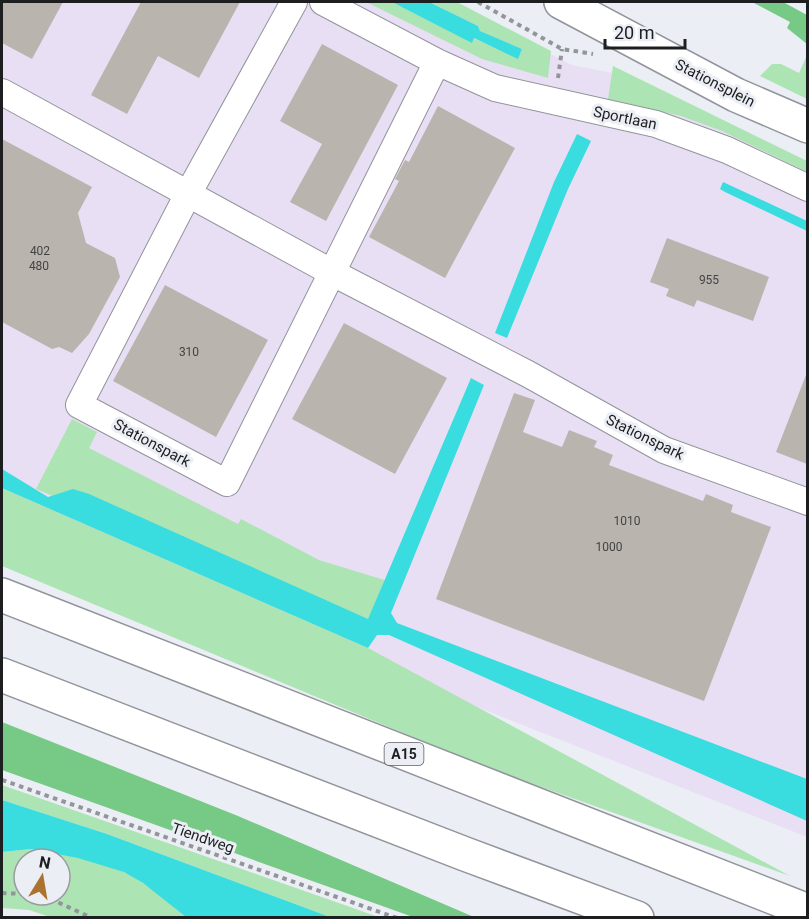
<svg xmlns="http://www.w3.org/2000/svg" width="809" height="919" font-family="Roboto,sans-serif">
	<style>
		.commercial { fill: #e9dff4 }
		.green { fill: #ade4b4; fill-rule: evenodd }
		.forest { fill: #77ca85 }
		.water { fill: #39dcdf }
		.building { fill: #bab4af }
		.lines { fill: none; stroke-linecap: round; stroke-linejoin: round }
		.street-casing { stroke: #91949a; stroke-width: 28 }
		.secondary-casing { stroke: #91949a; stroke-width: 36 }
		.highway-casing { stroke: #91949a; stroke-width: 36 }
		.path { stroke: #93959a; stroke-width: 4; stroke-dasharray: 4.5 4.5; stroke-linecap: butt }
		.street { stroke: #fff; stroke-width: 26 }
		.secondary { stroke: #fff; stroke-width: 33 }
		.highway { stroke: #fff; stroke-width: 33 }
		.labels { text-anchor: middle; stroke-width: 6; stroke-linejoin: round; paint-order: stroke }
		.number-label { font-size: 12px; fill: #444 }
		.shield { fill: #ebeef5; stroke: #5b5c60; stroke-width: 1.5 }
		.shield-label { font-size: 14px; font-weight: bold; fill: #1d1e20 }
		.street-label { font-size: 15px; fill: #1d1e20; stroke: #ebeef5 }
	</style>
	<rect width="100%" height="100%" fill="#ebeef5"/>
	<!-- commercial -->
	<path class="commercial" d="M2,2H449L572,65L618,74L807,166V837L360,661L2,504Z"/>
	<!-- green -->
	<path class="green" d="M366,2H392L472,42L473,38L518,58L522,49L480,31L478,26L429,2H457L551,51L548,78L482,59Z
		M807,55V99L760,76L772,64H781L799,73Z
		M613,66L807,161V172L722,131L681,116L608,99Z
		M72,419L97,432L89,448L238,524L241,519L319,560L391,582L371,630L36,489Z
		M2,488L368,648L790,876L480,765L2,566Z
		M2,785L353,908L378,917H330L107,834L2,800Z
		M31,849C61,855 98,858 126,873C148,884 167,902 186,917H50L29,910L2,908V852ZM24,859H60V895H24Z"/>
	<!-- forest -->
	<path class="forest" d="M752,2H783L807,15V44L787,28L790,22Z
		M2,722L238,816L474,917H413L2,770Z"/>
	<!-- water -->
	<path class="water" d="M392,2H429L478,26L480,31L522,49L518,59L474,38L472,43Z
		M577,134L591,141L568,189L507,338L495,333L554,182Z
		M723,182L807,221V231L725,192L720,189Z
		M471,378L484,385L391,613L397,623L807,779V821L389,635H377L368,648L2,488V469L48,497L73,489L89,494L368,619Z
		M2,800L107,834L330,917H186L143,883L124,872L78,858L31,849L2,852Z"/>
	<!-- building -->
	<path class="building" d="M2,2H63L32,59L2,43Z
		M141,2H240L199,78L158,56L127,114L91,95Z
		M322,44L398,85L326,221L290,202L322,144L280,121Z
		M438,106L515,148L445,278L369,237L399,181L395,179L405,160L409,162Z
		M2,139L92,187L78,213L86,243L115,258L120,277L89,334L72,353L59,347L52,349L2,322Z
		M667,238L769,277L753,321L697,300L694,307L666,296L669,289L650,282Z
		M165,285L268,340L216,437L113,381Z
		M344,323L447,378L395,474L292,419Z
		M806,375H807V464L776,452Z
		M514,393L535,400L523,432L562,447L569,430L597,441L594,447L613,455L609,465L703,501L706,494L733,505L731,512L771,527L704,701L436,599Z"/>
	<g class="lines">
		<!-- street casing -->
		<g class="street-casing">
			<path id="street" d="M294,2L188,194L79,405L227,483L437,62
				M323,2L437,62L495,88L656,124L727,150L808,188
				M2,92L331,272L528,374L664,450L808,502"/>
		</g>
		<!-- secondary casing -->
		<g class="secondary-casing">
			<path id="secondary" d="M561,2L736,95L808,126"/>
		</g>
		<!-- highway casing -->
		<g class="highway-casing">
			<path id="highway" d="M2,595L808,911
				M2,675L465,854L637,918"/>
		</g>
		<!-- path -->
		<path class="path" d="M478,2L562,49L593,54
			M558,78L562,49
			M2,780L397,918
			M2,893L24,894
			M42,895L92,918"/>
		<!-- street -->
		<use href="#street" class="street"/>
		<!-- secondary -->
		<use href="#secondary" class="secondary"/>
		<!-- highway -->
		<use href="#highway" class="highway"/>
	</g>
	<g class="labels">
		<!-- number labels -->
		<g class="number-label">
			<text x="40" y="255">402</text>
			<text x="39" y="270">480</text>
			<text x="709" y="284">955</text>
			<text x="189" y="356">310</text>
			<text x="627" y="525">1010</text>
			<text x="609" y="551">1000</text>
		</g>
		<!-- shield labels -->
		<rect class="shield" x="384.5" y="743" width="39" height="22" rx="4.5"/>
		<g class="shield-label">
			<text x="404" y="759">A15</text>
		</g>
		<!-- street labels -->
		<g class="street-label">
			<text transform="translate(715 83) rotate(27)" y="5">Stationsplein</text>
			<text transform="translate(625 118) rotate(12)" y="5">Sportlaan</text>
			<text transform="translate(645 437) rotate(26)" y="5">Stationspark</text>
			<text transform="translate(152 443) rotate(28)" y="5">Stationspark</text>
			<text transform="translate(203 838) rotate(19)" y="5">Tiendweg</text>
		</g>
	</g>
	<!-- border -->
	<rect width="809" height="919" fill="none" stroke="#1d1e20" stroke-width="6"/>
	<!-- north arrow -->
	<g transform="translate(42 877) rotate(11)"><circle r="28" fill="#ebeef5" stroke="#999ba0" stroke-width="1.5"/>
	<path d="M0-4.5L10 22L0 15L-10 22Z" fill="#ab7230"/>
	<text y="-9" font-size="16" font-weight="bold" text-anchor="middle" fill="#1d1e20">N</text>
	</g>
	<!-- scale -->
	<path d="M605 39v9h80v-9" fill="none" stroke="#1d1e20" stroke-width="3"/>
	<text x="614" y="39" font-size="18" fill="#1d1e20" stroke="#ebeef5" stroke-width="4.5" paint-order="stroke">20 m</text>
</svg>
